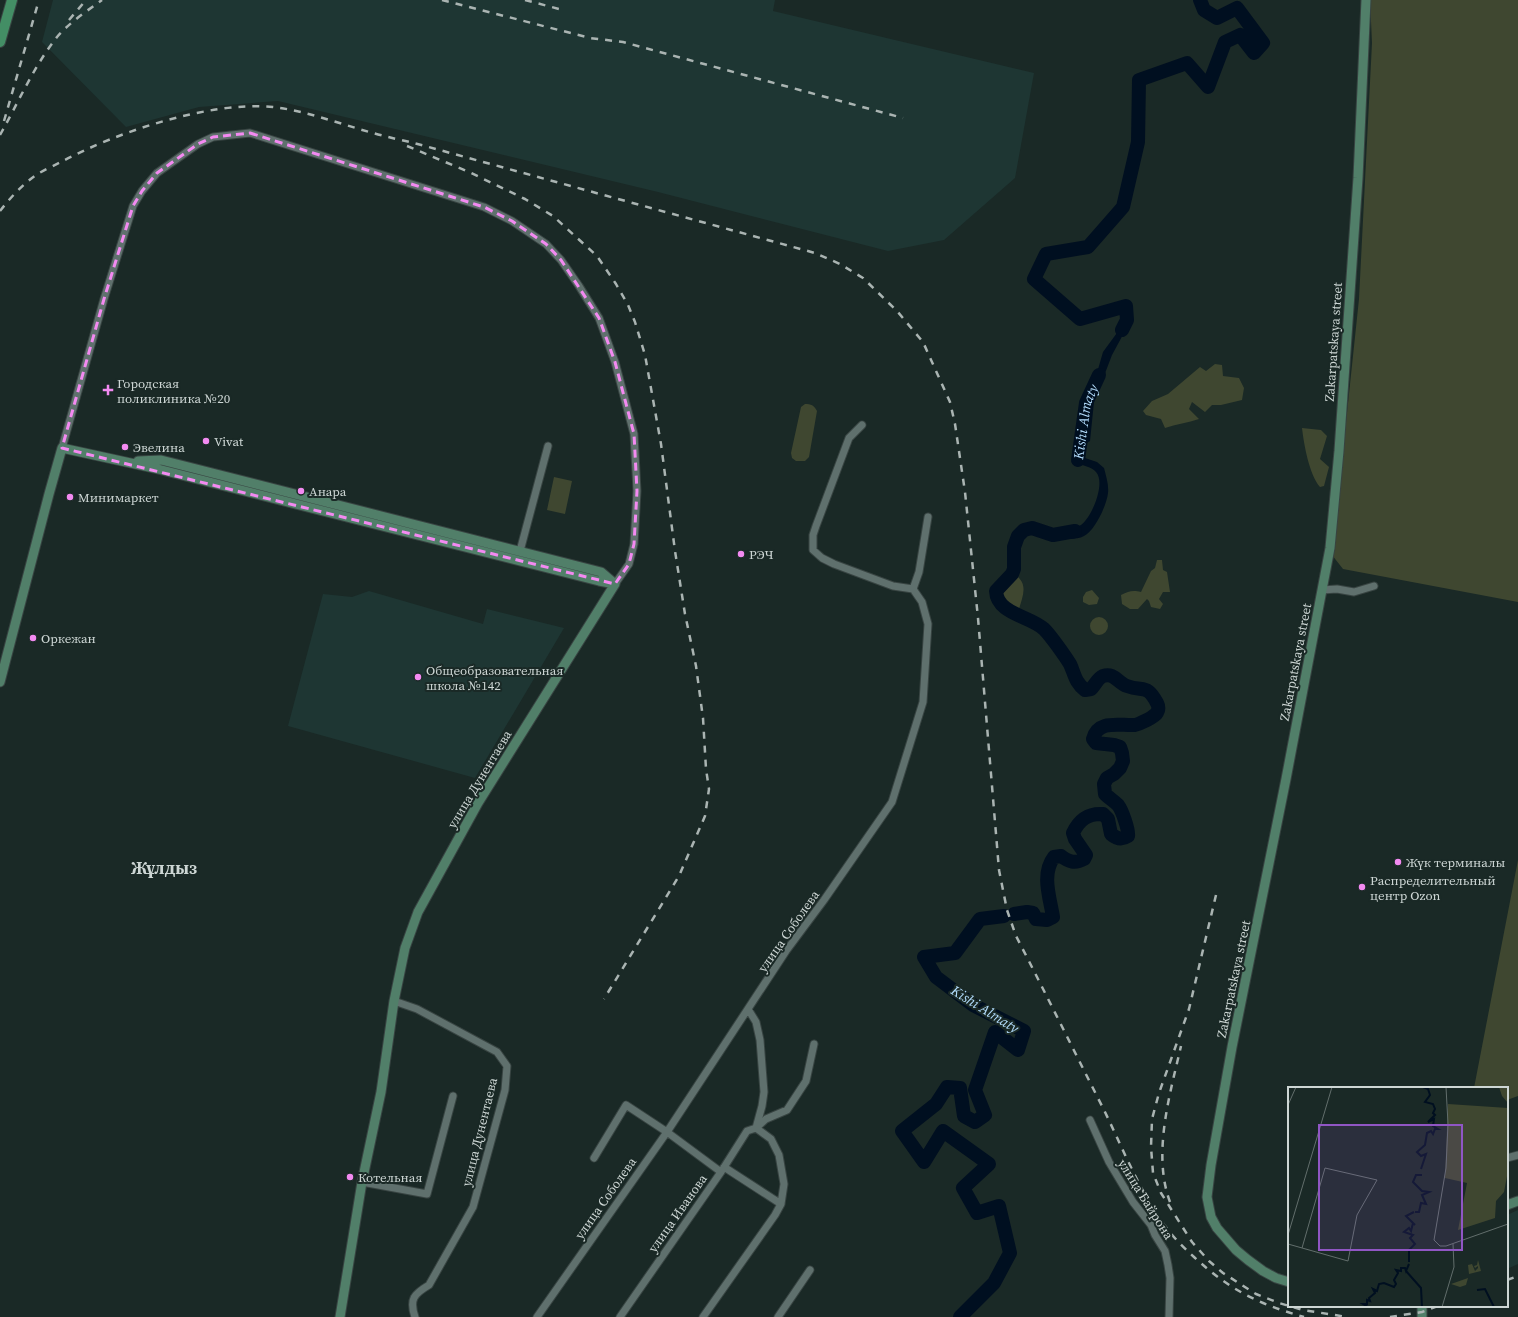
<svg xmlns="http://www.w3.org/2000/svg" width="1518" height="1317" font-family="'Source Serif 4',serif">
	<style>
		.built { fill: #1e3633 }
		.green { fill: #3f4730 }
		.water { fill: #000f20 }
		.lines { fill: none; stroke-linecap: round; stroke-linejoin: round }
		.river { stroke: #000f20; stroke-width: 14 }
		.street-casing { stroke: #384442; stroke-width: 9 }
		.secondary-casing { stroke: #384442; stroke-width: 11 }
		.primary-casing { stroke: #384442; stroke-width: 12 }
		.street { stroke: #5f706d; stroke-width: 7 }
		.secondary { stroke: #517f69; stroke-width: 9 }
		.primary { stroke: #438e65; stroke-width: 10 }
		.rail { stroke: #aab4b2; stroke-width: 2.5; stroke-dasharray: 7 7; stroke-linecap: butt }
		.marked { fill: none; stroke: #f38af1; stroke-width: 3; stroke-dasharray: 8 5; stroke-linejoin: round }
		.poi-dot { fill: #f38af1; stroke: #1a2926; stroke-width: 1.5 }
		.labels { text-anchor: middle; stroke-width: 4; stroke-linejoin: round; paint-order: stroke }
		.street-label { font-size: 13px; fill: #cdd6d4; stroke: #1a2926 }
		.poi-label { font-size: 13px; fill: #cdd6d4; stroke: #1a2926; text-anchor: start }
		.water-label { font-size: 14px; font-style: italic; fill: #b1dbfb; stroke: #1a2926 }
		.district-label { font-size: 17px; font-weight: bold; fill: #cdd6d4; stroke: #1a2926 }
		.inset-river { fill: none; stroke: #000f20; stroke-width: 2 }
		.inset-road { fill: none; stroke: #626e6c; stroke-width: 1 }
		.view { fill: #9056c4; fill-opacity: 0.15; stroke: #9056c4; stroke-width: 2 }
		.inset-edge { fill: none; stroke: #cdd6d4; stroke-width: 2 }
	</style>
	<rect width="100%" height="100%" fill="#1a2926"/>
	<!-- built -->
	<path class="built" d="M53,0H775L773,11L1034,73L1015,178L944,240L888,251L658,192L278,101L199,107L126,127L42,42Z
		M369,591L483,624L487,609L564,628L475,778L288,726L323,594L352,597Z
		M1518,1210V1264L1507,1269V1215Z"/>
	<!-- green -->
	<path class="green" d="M1370,0H1518V602L1343,569L1332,555L1359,299L1372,43Z
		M1215,364L1222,365L1223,376L1239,378L1244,388L1242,400L1221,405H1212L1205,412L1192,402L1189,409L1199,419C1188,423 1176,424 1165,428L1161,419L1146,415L1143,411L1152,401L1168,394L1200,367L1206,371Z
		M805,404C811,404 814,405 817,411L809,457L805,461H796L792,458L791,453L801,407Z
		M1302,428L1321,430L1327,436L1320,459L1329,467L1324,486L1320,487C1309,474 1304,445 1302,428Z
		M554,477L572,481L565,514L547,510Z
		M1157,560H1162L1163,570L1167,572L1170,592H1163L1159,599L1163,604L1160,609L1151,607L1149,601L1147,599L1138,609H1130L1122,604L1121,595C1129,591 1133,590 1141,592L1151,571L1155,568Z
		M1018,577C1028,586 1022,598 1019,609L1013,610L1006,606C1000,590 1004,585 1018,577Z
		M1092,590L1099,598L1097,604L1089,605L1083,602V597L1086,592Z
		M1090 626a9 9 0 1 1 18 0a9 9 0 1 1-18 0Z
		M1518,860V1096L1507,1100V1088H1474Z"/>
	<!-- water -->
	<path class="water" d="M1132,311V318L1112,355L1094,402L1090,441L1083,445L1080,450L1082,457L1097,462L1104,468C1106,476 1109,485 1108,493C1107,504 1095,531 1084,536C1077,540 1065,539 1056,538L1057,532C1064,530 1074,529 1081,525C1092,517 1106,483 1096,472C1092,467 1082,465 1076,463L1074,456L1076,447L1082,439L1086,428V411L1103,352L1122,326L1124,318L1121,315Z"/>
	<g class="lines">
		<!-- river -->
		<g class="river">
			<path d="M1122,330L1127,320L1126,306L1080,319L1034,279L1046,254L1088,247L1123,207L1138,142L1139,80L1187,63L1208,87L1225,42L1240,35L1254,53L1263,43L1237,8L1217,18L1204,10L1200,0"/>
			<path id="s1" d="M1078,460L1086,403L1099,375"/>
			<path d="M1014,914L1027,912L1033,913L1036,919L1047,920L1053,917C1050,898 1041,874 1054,857L1061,856C1069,862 1075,864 1084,859L1086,855L1075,839L1073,833C1079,820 1088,813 1103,814L1108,819L1111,834C1117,839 1122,840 1128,836C1129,830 1122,810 1118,805C1114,801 1109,798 1105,794L1104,784L1107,778L1114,774L1120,768L1123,761L1122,753L1120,747L1114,745L1096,743L1093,739C1098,719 1120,726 1135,725C1140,724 1144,721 1149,719C1152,717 1154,716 1156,714C1159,710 1159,707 1157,703C1147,684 1144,692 1127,686C1118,683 1114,672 1103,676C1098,678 1095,685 1091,689L1085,690C1075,682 1075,675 1070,664C1065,656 1051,636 1044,629C1030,616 997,614 996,591L1012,574L1014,569V547L1018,536L1024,530L1032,528L1053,535L1075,531"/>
			<path d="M960,1317L994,1283L1010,1253L999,1206L977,1213L963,1188L989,1164L943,1131L924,1162L902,1131L936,1104L947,1087L960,1088L964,1116L975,1122L985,1115L975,1090L995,1032L1018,1050L1024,1031L973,1005L936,977L924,957L955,953L980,919L1004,916"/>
		</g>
		<!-- street casing -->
		<g class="street-casing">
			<path id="street" d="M862,425L849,438L816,526L813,535V550L822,558L834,564L893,586L913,589
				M62,448L104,299L133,206L142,191L157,173L198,144L213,137L250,133L484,207L512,221L546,244L561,260L579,286L599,318L615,362L634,434L637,491L634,544L629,564L615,584
				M520,551L548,446
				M1322,590L1337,589L1354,592L1374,586
				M394,1001L417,1009L497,1052L507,1066L505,1090L473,1207L429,1285C414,1294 409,1299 415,1317
				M748,1009L756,1022L760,1040L764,1092L762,1106L756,1128
				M1090,1120L1109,1162L1133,1202L1151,1225L1155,1235L1165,1251L1168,1265L1170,1278L1169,1317
				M594,1158L626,1105L667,1132L721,1172
				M1507,1158L1518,1155
				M724,1167L781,1204
				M362,1182L427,1194L453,1096
				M537,1317L667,1132L786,951L824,900L892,802L923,702L928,624L922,602L913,589L919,572L928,517
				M620,1317L721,1172L747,1131L756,1128L766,1119L787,1110L806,1081L814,1044
				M703,1317L775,1215L781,1204L784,1184L779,1155L771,1139L756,1128
				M778,1317L810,1270"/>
		</g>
		<!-- secondary casing -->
		<g class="secondary-casing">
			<path id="secondary" d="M138,461L161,460L601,572L615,584
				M0,682L49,494L62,448L158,469L599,581L615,584
				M1507,1205L1518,1201
				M1289,1282L1276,1278L1263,1271L1248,1260L1236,1250L1217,1228L1211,1217L1207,1197L1211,1165L1232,1047L1286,779L1330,548L1339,451L1358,178L1366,0
				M340,1317L362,1182L381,1092L394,1001L405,948L418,912L478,803L615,584
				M1422,1317V1306"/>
		</g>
		<!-- primary casing -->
		<g class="primary-casing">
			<path id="primary" d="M0,42L12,0"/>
		</g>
		<!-- street -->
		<use href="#street" class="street"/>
		<!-- secondary -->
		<use href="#secondary" class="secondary"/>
		<!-- primary -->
		<use href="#primary" class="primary"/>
		<!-- rail -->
		<path class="rail" d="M442,0L590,38L623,42L903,118
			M525,0L559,9
			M69,20L86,0
			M4,121L39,0
			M0,135C18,103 34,66 57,37C70,22 87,11 102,0
			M407,146L469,172L525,199L553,216L597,256L616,284L628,305L635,322L645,355L661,444L675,551L685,614L696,666L703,718L706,769L709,789L705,816L679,876L604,999
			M0,211C10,198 22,185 36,175C44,170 53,166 61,162C117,132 209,101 273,107C307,111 340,124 373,133C387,137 401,140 414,143L815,253L840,264L863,278L897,311L923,342L950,402L955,424L965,492L978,618L999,870L1007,910L1016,936C1045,992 1073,1049 1102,1106C1122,1146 1138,1189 1165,1226C1173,1237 1184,1248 1194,1257C1230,1290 1258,1304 1304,1317
			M1216,895L1189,1009L1159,1093L1152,1119L1151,1147L1153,1173L1161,1193L1192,1242L1209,1261L1223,1273L1256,1294L1279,1303L1303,1310L1347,1317
			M1170,1202C1152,1154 1170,1094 1181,1046
			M1507,1280L1518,1276
			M1390,1317L1422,1312L1438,1306"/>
	</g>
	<!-- marked area -->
	<path class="marked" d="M250,133L484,207L512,221L546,244L561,260L599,318L615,362L634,434L637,491L634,544L629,564L615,584L62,448L104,299L133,206L142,191L157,173L198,144L213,137Z"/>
	<!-- markers -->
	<g class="poi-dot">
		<path d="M106 384h4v4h4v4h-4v4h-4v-4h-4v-4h4z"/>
		<circle cx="206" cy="441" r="4"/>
		<circle cx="125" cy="447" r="4"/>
		<circle cx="301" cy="491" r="4"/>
		<circle cx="70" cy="497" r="4"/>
		<circle cx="741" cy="554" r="4"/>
		<circle cx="33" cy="638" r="4"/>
		<circle cx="418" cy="677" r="4"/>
		<circle cx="1398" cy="862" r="4"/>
		<circle cx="1362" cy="887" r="4"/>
		<circle cx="350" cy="1177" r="4"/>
	</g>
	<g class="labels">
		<!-- street labels -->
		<g class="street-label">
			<text transform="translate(1333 342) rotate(-86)" y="5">Zakarpatskaya street</text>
			<text transform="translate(1295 662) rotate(-79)" y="5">Zakarpatskaya street</text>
			<text transform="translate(479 779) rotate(-59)" y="5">улица Дунентаева</text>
			<text transform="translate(788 931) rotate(-55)" y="5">улица Соболева</text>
			<text transform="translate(1233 979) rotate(-78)" y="5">Zakarpatskaya street</text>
			<text transform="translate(479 1132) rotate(-76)" y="5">улица Дунентаева</text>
			<text transform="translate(605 1198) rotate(-55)" y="5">улица Соболева</text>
			<text transform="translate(1146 1199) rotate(58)" y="5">улица Байрона</text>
			<text transform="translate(677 1213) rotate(-55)" y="5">улица Иванова</text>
		</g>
		<!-- poi labels -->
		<g class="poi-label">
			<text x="117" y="388">Городская<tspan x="117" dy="15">поликлиника №20</tspan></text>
			<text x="214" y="446">Vivat</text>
			<text x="133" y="452">Эвелина</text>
			<text x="309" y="496">Анара</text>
			<text x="78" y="502">Минимаркет</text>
			<text x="749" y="559">РЭЧ</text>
			<text x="41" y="643">Оркежан</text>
			<text x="426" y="675">Общеобразовательная<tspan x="426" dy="15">школа №142</tspan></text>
			<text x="1406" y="867">Жүк терминалы</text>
			<text x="1370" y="885">Распределительный<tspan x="1370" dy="15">центр Ozon</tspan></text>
			<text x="358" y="1182">Котельная</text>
		</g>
		<!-- water labels -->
		<g class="water-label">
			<text dy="5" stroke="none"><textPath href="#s1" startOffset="39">Kіshі Almaty</textPath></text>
			<text transform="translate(985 1009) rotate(32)" y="5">Kіshі Almaty</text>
		</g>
		<!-- district labels -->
		<g class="district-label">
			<text x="164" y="874">Жұлдыз</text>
		</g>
	</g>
	<!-- overview -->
	<g transform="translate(1288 1087)">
		<rect width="220" height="220" fill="#1a2926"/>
		<path d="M211,0H220V16L214,9ZM160,17L220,21V84L216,105L208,114L207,131L170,143L179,96L157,91ZM190,173L193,184L181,187L180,178L184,177L187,184L190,181V179L187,181L186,179L189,178ZM180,191L178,198L172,200L163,197Z" fill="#3f4730"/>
		<path class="inset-river" d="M133,82L138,67L133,69L129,65L137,58L139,46L143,44L145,47L147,42H150L145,39L146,32L140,35L147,28L145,26L147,22L145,17L137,15L142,8L140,2L135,0M127,125H131L133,116L138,117L134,108L141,105L134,104L125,95L128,88H134M121,175V163L127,157L122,151L125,148L116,145L121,141L123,144L125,136L127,138L118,129L126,125M118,184L133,201L134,220M189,203L197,202L206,220M80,220L75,217H79V213L82,214L81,211L87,206L85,202L89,204L91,197L96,196L106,200L108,197L106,193L110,186L108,183L113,184V181H117L118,184L121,177"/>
		<path class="inset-road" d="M158,0L160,37L158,81L146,153L152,159H158L220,137M0,18L8,0M0,148L44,0M0,157L60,174L69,128L89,93M14,161L37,81L89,93M154,220L166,180L165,157"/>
		<path class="view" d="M31,38H174V163H31Z"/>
		<rect width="220" height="220" class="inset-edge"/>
	</g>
</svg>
